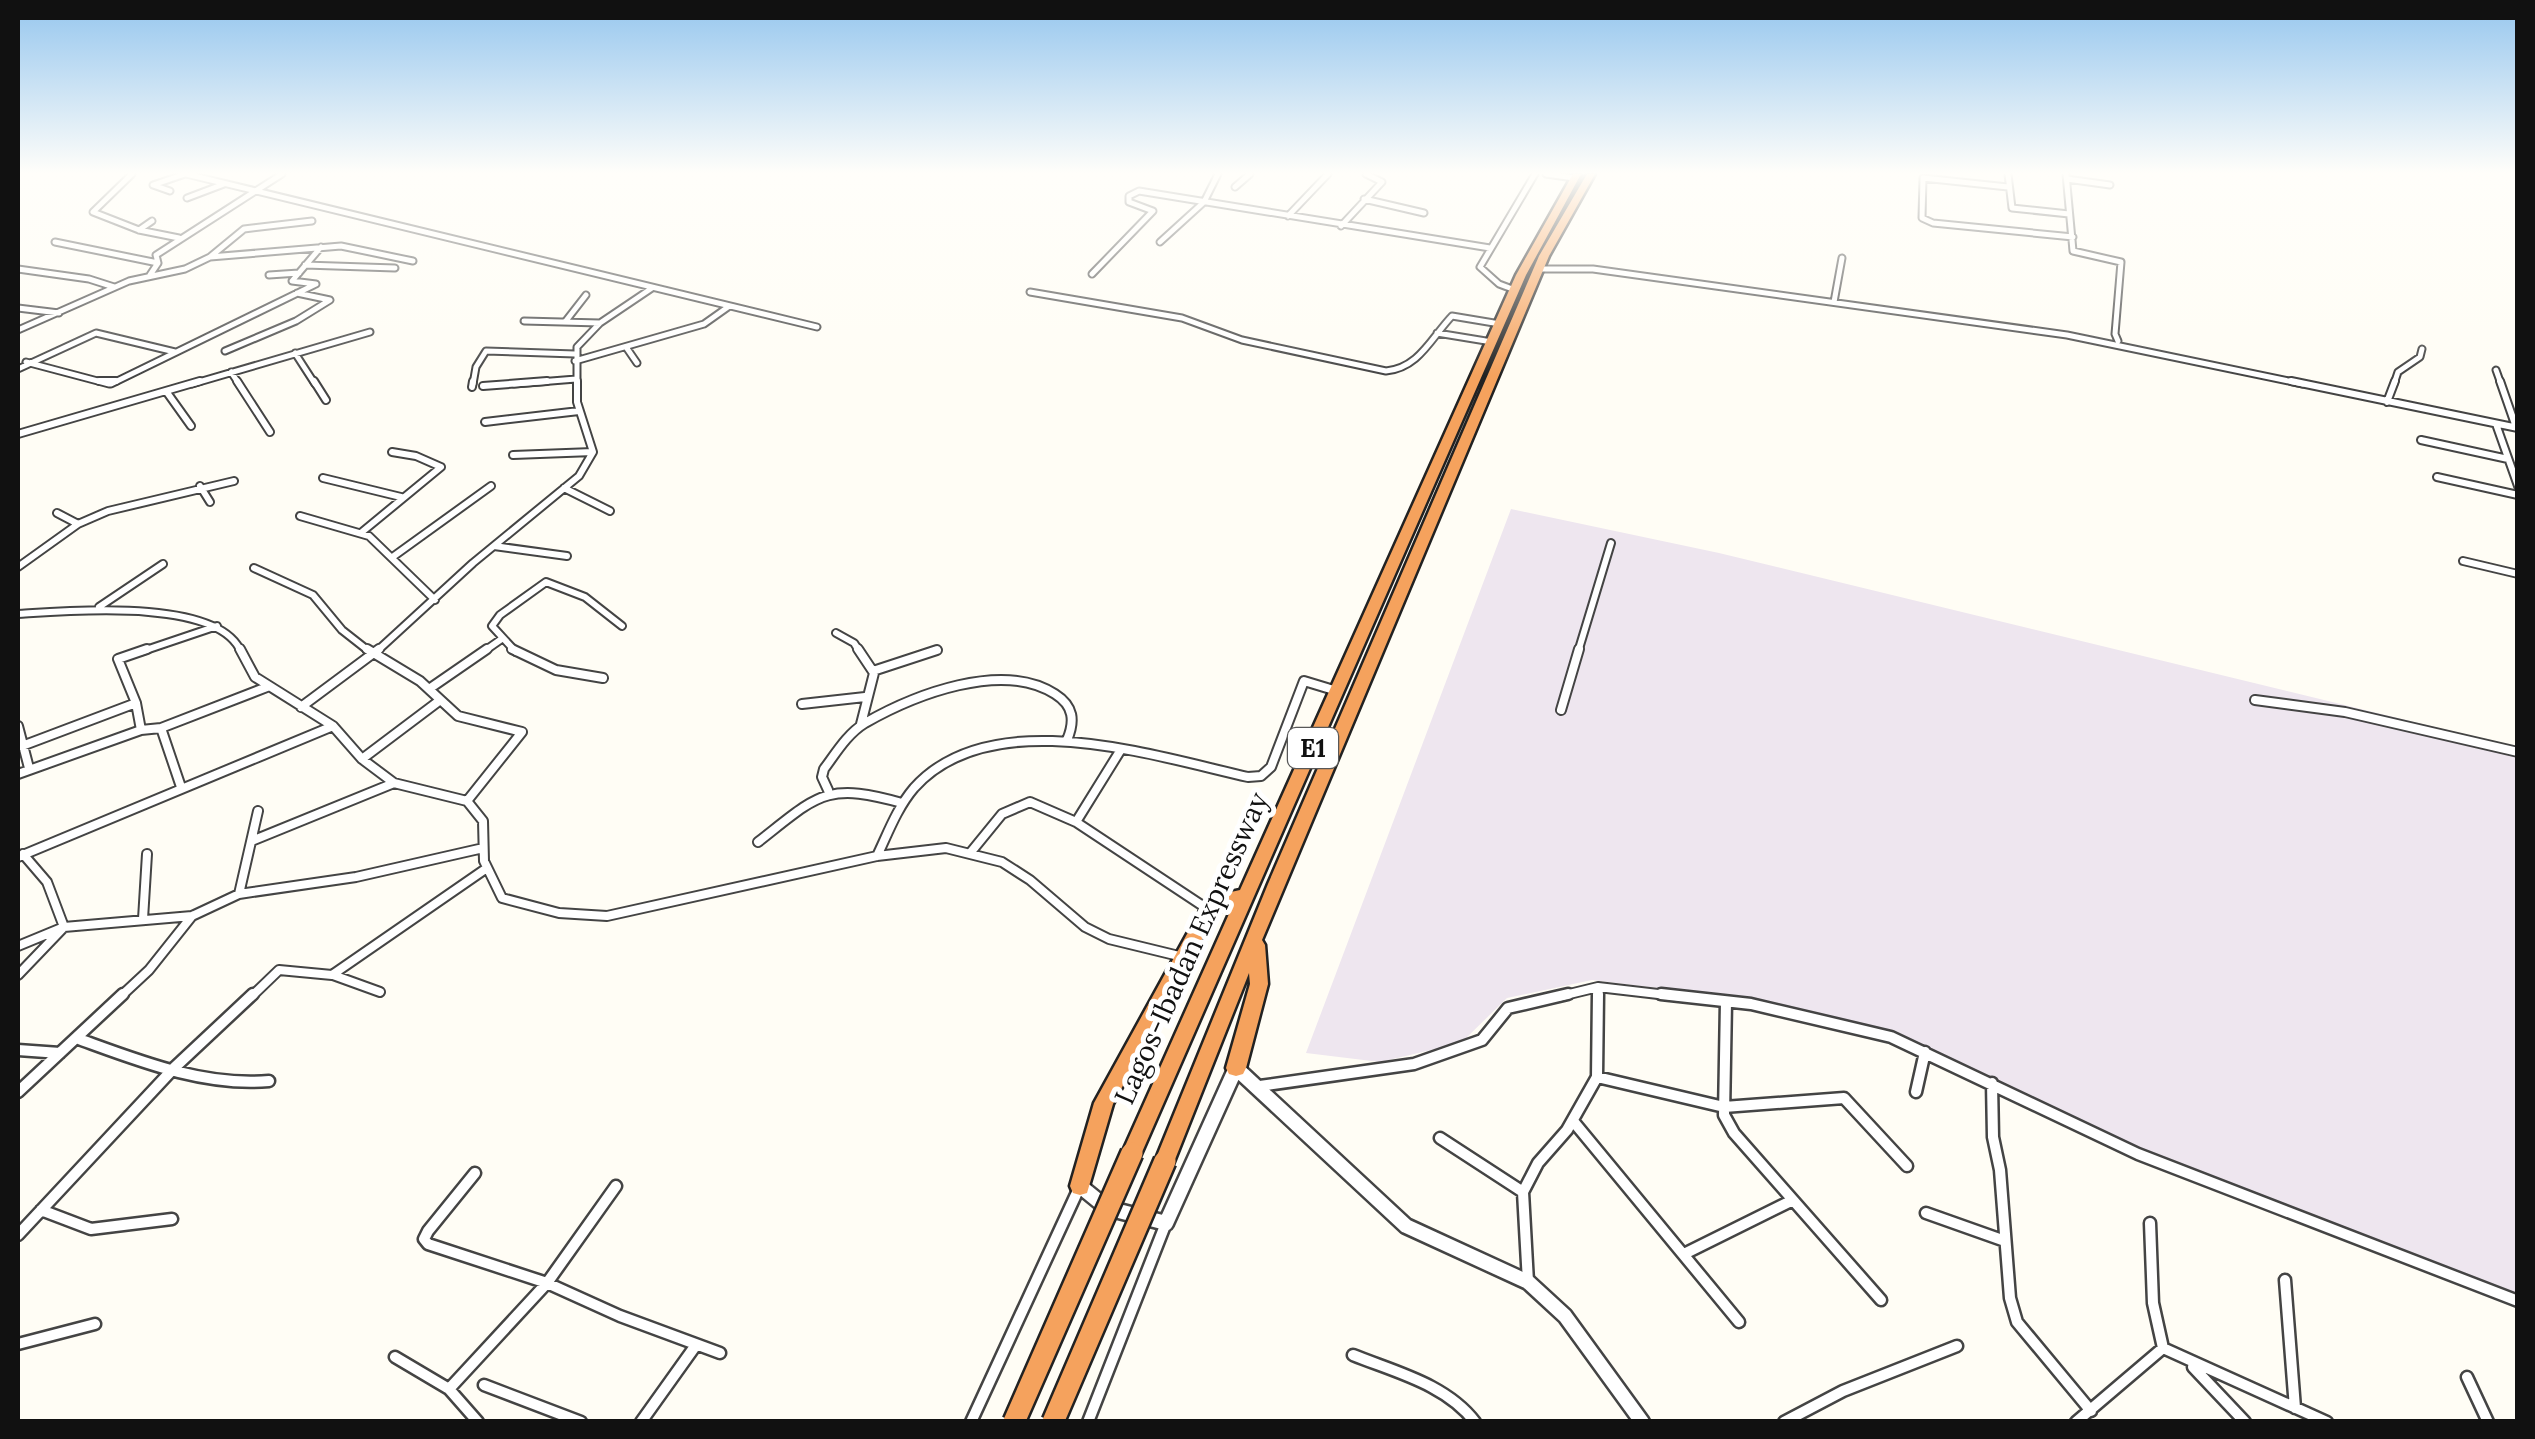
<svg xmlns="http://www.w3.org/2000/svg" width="2535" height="1439" font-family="Lora,serif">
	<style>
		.industrial { fill: #eee6ef }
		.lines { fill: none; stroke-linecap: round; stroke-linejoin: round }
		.minor-far3-casing { stroke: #444; stroke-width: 9 }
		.minor-far2-casing { stroke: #444; stroke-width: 10 }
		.minor-far1-casing { stroke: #444; stroke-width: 12 }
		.minor-casing { stroke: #444; stroke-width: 15 }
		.tertiary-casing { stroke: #444; stroke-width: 19 }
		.motorway-casing { stroke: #222; stroke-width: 5 }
		.minor-far3 { stroke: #fff; stroke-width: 5 }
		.minor-far2 { stroke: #fff; stroke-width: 6 }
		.minor-far1 { stroke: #fff; stroke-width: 8 }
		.minor { stroke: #fff; stroke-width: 10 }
		.tertiary { stroke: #fff; stroke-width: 14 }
		.motorway { fill: #f5a25d; fill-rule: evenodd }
		.motorway-bridge-casing { stroke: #222; stroke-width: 26; stroke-linecap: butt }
		.motorway-bridge { stroke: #f5a25d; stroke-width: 21 }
		.labels { text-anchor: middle; stroke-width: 10; stroke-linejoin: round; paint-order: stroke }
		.shield { fill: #fff; stroke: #585858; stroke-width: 2.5 }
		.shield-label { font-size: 25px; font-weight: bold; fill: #111 }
		.street-label { font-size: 28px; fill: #111; stroke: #fff }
	</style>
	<rect width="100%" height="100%" fill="#fffdf5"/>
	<!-- industrial -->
	<path class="industrial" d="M1511,509L1719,553L2517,747V1298L2085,1128L1901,1034L1723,996L1592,980L1507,998L1461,1043L1380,1062L1306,1053Z"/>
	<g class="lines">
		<!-- minor-far3 casing -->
		<g class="minor-far3-casing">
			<path id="minor-far3" d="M132,174L93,212L139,230L179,238
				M186,174L817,327
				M1546,174L1574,178
				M2008,174L2012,208L2069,214
				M2066,174L2073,251L2121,262L2115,334L2118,341
				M2067,179L2110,185
				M1235,187L1250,174
				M2008,187L1923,178L1922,218L1933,223L2073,237
				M170,191L153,185L185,174
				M187,198L224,184
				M1364,199L1424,213
				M1288,216L1328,174
				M312,221L244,229L210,257L341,246L413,261
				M1341,226L1382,182L1366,174
				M139,230L152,221
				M55,242L158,263
				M1160,242L1204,202L1218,174
				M305,265L395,268
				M18,269L89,279L114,287
				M1538,269H1593L2067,335L2303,384
				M1092,274L1153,211L1129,202V196L1139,191L1490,248
				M150,275L158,263L156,255L282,174
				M269,275L299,273
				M316,284L292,281L321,247
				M1515,290L1499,284L1480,267L1535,174
				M1030,292L1182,318L1242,340L1386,371C1419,368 1431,338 1452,316L1500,324
				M1834,302L1842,258
				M18,308L59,313
				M524,321L600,323
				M565,322L586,295
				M18,330L129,281L185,269L210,257
				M1437,333L1492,342
				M626,347L637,363
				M225,351L296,321L330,300L297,293
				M295,353L315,384
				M575,361L704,324L728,307
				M26,362L109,384
				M18,369L96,333L175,352
				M2496,370L2501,384
				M231,372L239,384
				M111,384L316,284
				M192,384L370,332
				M473,384L476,367L486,351L575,354
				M514,384L576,379
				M577,384V347L600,323L652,288
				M2394,384L2398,372L2420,357L2422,349"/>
		</g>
		<!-- minor-far2 casing -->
		<g class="minor-far2-casing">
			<path id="minor-far2" d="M99,381H116
				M237,381L270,432
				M314,381L326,400
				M2291,381L2518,428
				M2500,381L2516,427
				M483,386L547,381
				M472,387L473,381
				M166,391L191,426
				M2387,402L2395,381
				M485,422L579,411
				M2496,424L2518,486
				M18,434L200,381
				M2421,440L2508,459
				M513,455L593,452
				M2437,477L2518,495
				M323,478L401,497
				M200,486L210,502
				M564,488L610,511
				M57,513L78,524
				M300,516L369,536L435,600
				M362,532L441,467L416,456L392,452
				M494,546L567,556
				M394,556L491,486
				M2463,561L2518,574
				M18,567L78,524L108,511L234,481
				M254,568L313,595L342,630L370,652
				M99,607L163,564
				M18,614C67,611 219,597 241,652
				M836,633L854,643L860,652
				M140,652L217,626
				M376,652L473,563L579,476L593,452L577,402V381
				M483,652L503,638
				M516,652L492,626L500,615L546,582L585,597L622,626
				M932,652L937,650
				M1578,652L1611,543"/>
		</g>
		<!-- minor-far1 casing -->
		<g class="minor-far1-casing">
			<path id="minor-far1" d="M240,649L255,677L333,726L362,759L394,783L467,801L483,821L484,861L502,898L559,913L607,916L877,856L946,848L1002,862L1030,880L1085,927L1109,939L1183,957
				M367,649L420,681L458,716L522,732L467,801
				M512,649L556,670L603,678
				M858,649L874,673L861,724
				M873,671L937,650
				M429,689L487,649
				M2255,700L2345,712L2518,752
				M802,704L865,697
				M301,707L379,649
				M1561,710L1579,649
				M18,726L29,768
				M161,728L181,787
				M141,730L136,703L118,659L147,649
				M22,746L136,703
				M362,759L439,701
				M18,774L141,730L161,728L267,687
				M828,790L822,777L824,769C836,753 847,734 865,723C914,695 1002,660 1055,694C1074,706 1075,721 1067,740
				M1076,822L1120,751
				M254,840L394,783
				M758,842C817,796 825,781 902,803
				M971,852L1002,814L1030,802L1076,822L1209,910
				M877,856C888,833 897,808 914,788C991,702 1154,756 1248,777L1261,776L1271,767L1304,681L1337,691
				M18,857L333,726
				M239,894L258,811
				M143,919L147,854
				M18,946L64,927L192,916L239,894L356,877L479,849
				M18,975L64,927L47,882L23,854
				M333,975L380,992
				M120,997L149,970L192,916
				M251,997L279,970L332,975L484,870
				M1557,997L1598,987L1684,997
				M1598,997V987"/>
		</g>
		<!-- minor casing -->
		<g class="minor-casing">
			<path id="minor" d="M1661,994L1751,1004L1891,1037L2138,1154L2518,1301
				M1726,1002L1724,1115L1734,1133L1881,1300
				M76,1038C137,1060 203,1087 269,1081
				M18,1050L60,1053
				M1597,1077L1724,1107L1844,1098L1907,1166
				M1992,1083L1993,1137L2000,1170L2010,1298L2017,1322L2091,1411
				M1260,1086L1414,1064L1482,1040L1508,1008L1568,994
				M18,1092L123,994
				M1916,1092L1925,1052
				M1573,1121L1739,1322
				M1440,1138L1523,1192
				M475,1173L428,1231L424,1239L428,1244L547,1283L620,1316L720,1353
				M41,1210L91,1229L172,1219
				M1926,1213L2005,1241
				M18,1235L174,1068L253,994
				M1684,1254L1793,1200
				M2285,1280L2295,1408
				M1528,1282L1523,1192L1538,1163L1567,1130L1597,1077L1598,994
				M18,1344L95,1324
				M2163,1348L2327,1422
				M1353,1355C1395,1372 1446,1384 1475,1422
				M395,1357L449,1389
				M2193,1367L2245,1422
				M2467,1377L2488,1422
				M484,1385L581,1422
				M478,1422L449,1389L547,1283L616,1186
				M641,1422L696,1345
				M971,1422L1080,1186
				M1088,1422L1166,1223
				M1784,1422L1843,1391L1957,1346
				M2076,1422L2163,1348L2153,1303L2150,1223"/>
		</g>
		<!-- tertiary casing -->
		<g class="tertiary-casing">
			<path id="tertiary" d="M1080,1186L1107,1208L1166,1223L1236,1068L1406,1226L1528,1282L1565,1316L1642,1422"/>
		</g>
		<!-- motorway casing -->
		<g class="motorway-casing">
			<path id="motorway" d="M1573,174H1581L1526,275L1139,1159L1132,1162L1125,1159L1122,1153L1233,905L1215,915L1113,1104L1087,1193L1080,1195L1073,1193L1070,1186L1094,1103L1203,905L1218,895L1240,890L1516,275Z
				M1587,174H1595L1549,256L1262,940L1265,945L1268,984L1246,1068L1243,1074L1236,1076L1229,1074L1226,1068L1250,984L1249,973L1172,1167L1165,1170L1158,1167L1155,1161L1268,884L1539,256Z"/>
		</g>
		<!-- minor-far3 -->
		<use href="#minor-far3" class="minor-far3"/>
		<!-- minor-far2 -->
		<use href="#minor-far2" class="minor-far2"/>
		<!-- minor-far1 -->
		<use href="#minor-far1" class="minor-far1"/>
		<!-- minor -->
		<use href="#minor" class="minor"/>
		<!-- tertiary -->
		<use href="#tertiary" class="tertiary"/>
		<!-- motorway -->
		<use href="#motorway" class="motorway"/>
		<!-- motorway-bridge casing -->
		<g class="motorway-bridge-casing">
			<path id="motorway-bridge" d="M1014,1422L1132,1153
				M1053,1422L1165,1161"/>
		</g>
		<!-- motorway-bridge -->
		<use href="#motorway-bridge" class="motorway-bridge"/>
	</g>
	<!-- sky -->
	<linearGradient id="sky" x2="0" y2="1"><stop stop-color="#95c6ee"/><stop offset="0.46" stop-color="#fffefa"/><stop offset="1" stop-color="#fffefa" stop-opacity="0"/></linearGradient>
	<rect width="2535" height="376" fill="url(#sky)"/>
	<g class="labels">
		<!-- shield labels -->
		<rect class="shield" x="1288" y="728" width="50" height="40" rx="8"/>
		<g class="shield-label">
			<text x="1313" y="757">E1</text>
		</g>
		<!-- street labels -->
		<g class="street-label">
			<text transform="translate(1191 948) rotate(-66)" y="10">Lagos-Ibadan Expressway</text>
		</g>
	</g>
	<!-- border -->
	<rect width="2535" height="1439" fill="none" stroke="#111111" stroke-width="40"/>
</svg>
